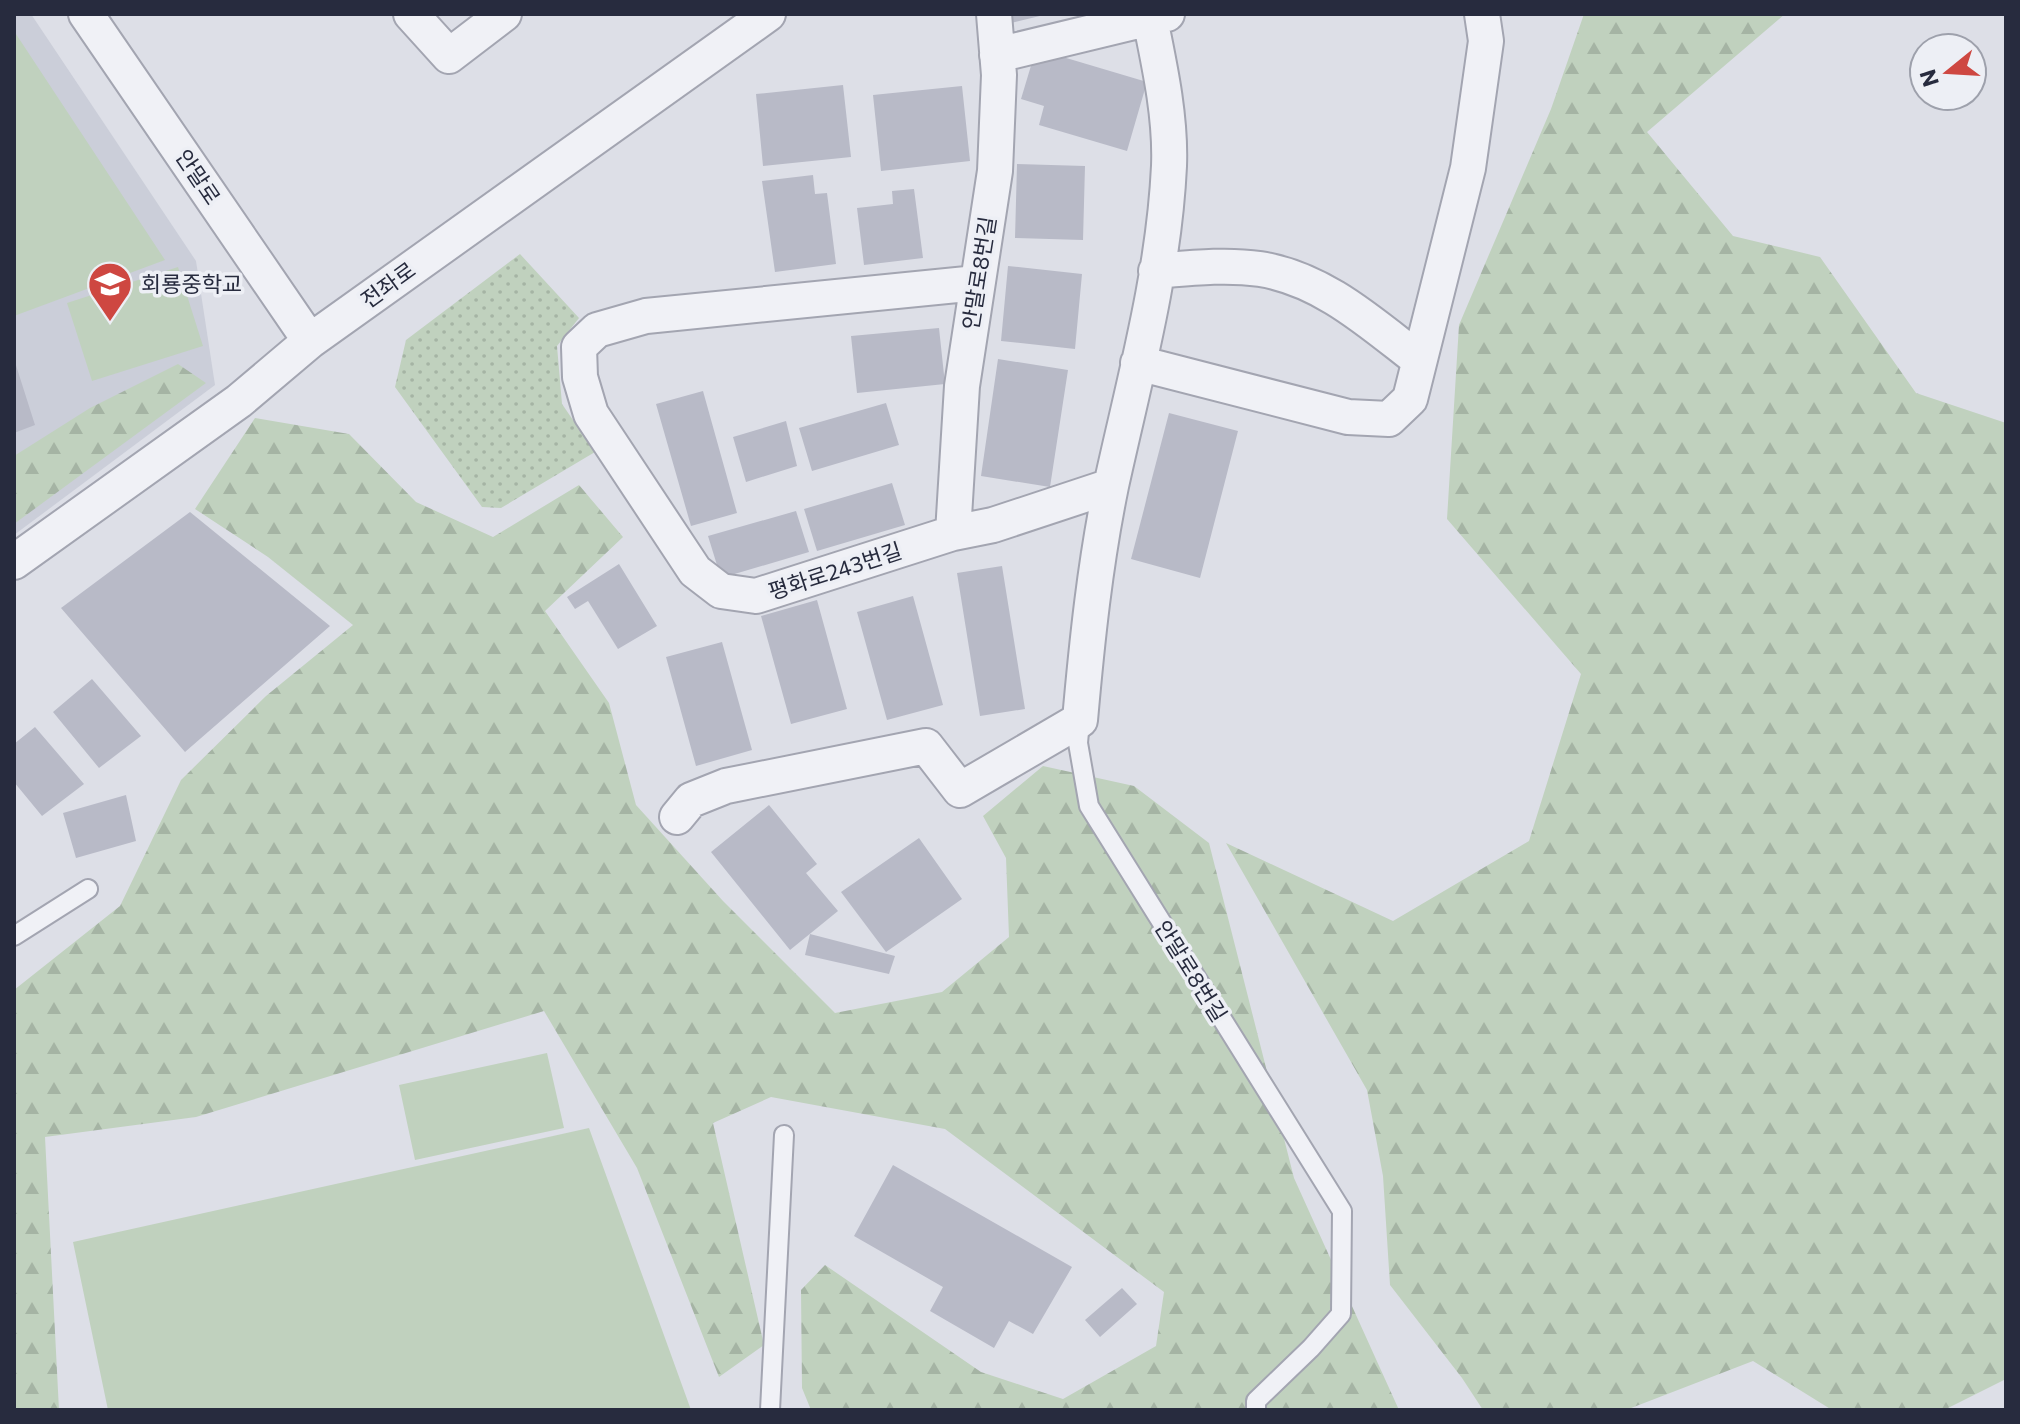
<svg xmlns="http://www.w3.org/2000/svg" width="2020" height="1424" font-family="Commissioner,'Noto Sans KR',sans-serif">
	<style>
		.built { fill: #cbced9 }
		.grass { fill: #c0d1be }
		.forest { fill: url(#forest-firs) }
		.park { fill: url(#park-dots) }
		.building { fill: #b8bac7 }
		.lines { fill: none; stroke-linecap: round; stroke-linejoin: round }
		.lane-casing { stroke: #a3a5b1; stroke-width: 22 }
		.street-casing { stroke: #a3a5b1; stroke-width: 38 }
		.lane { stroke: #f0f1f6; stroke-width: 18 }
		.street { stroke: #f0f1f6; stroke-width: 34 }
		.labels { text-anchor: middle; stroke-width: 7; stroke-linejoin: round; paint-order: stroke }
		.street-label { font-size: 22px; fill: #272b3e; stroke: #edeff5 }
		.poi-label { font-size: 22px; fill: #272b3e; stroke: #edeff5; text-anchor: start }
	</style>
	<defs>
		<pattern id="forest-firs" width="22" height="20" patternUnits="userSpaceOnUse" patternTransform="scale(2)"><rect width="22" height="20" fill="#c0d1be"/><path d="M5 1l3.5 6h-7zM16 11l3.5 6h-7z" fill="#a5b4a4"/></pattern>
		<pattern id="park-dots" width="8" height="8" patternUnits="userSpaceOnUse" patternTransform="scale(2)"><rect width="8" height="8" fill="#c0d1be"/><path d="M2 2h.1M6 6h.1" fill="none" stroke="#a5b4a4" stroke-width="1.8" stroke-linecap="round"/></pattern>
	</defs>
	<rect width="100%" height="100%" fill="#dddfe7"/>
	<!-- built -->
	<path class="built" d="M14,14H31L196,261L215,385L14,535Z"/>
	<!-- grass -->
	<path class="grass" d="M14,31L165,260L14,316Z
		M178,267L203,346L92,381L67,303Z
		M547,1053L564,1128L415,1160L399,1085Z
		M589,1128L691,1410H108L73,1242Z"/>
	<!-- forest -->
	<path class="forest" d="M1584,14H1785L1647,132L1733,236L1820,257L1916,393L2006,423V1379L1944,1410H1832L1753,1361L1626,1410H1483L1462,1378L1390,1285L1383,1176L1367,1090L1226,843L1393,921L1529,841L1581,674L1447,519L1459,325L1551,109Z
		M178,364L206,383L14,524V456L90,408Z
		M255,418L349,434L416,502L493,537L579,485L623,537L545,611L609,703L636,805L723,901L835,1013L942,992L1009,937L1006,858L983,816L1043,766L1134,786L1209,843L1294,1178L1399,1410H811L802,1388L801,1290L825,1265L981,1372L1063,1399L1156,1346L1164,1292L945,1129L771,1097L713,1123L764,1345L719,1377L637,1168L544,1011L196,1117L45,1137L59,1410H14V990L120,906L181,780L266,696L353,625L268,557L195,509Z"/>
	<!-- park -->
	<path class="park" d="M520,254L579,318L557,346L562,404L595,452L501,508L482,507L395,387L406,340Z"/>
	<!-- building -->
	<path class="building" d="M1009,14H1044V15L1011,23Z
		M1036,49L1147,82L1127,151L1039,125L1044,106L1021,99Z
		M843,85L851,157L763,166L756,94Z
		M962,86L970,161L881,171L873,95Z
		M1017,164L1085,166L1083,240L1015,238Z
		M813,175L815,194L827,193L836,264L775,272L762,181Z
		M914,189L923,258L864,265L857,208L893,204L892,191Z
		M1008,266L1082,274L1075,349L1001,341Z
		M939,328L945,384L857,393L851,336Z
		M14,359L35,425L14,433Z
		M998,359L1068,370L1050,487L981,476Z
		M703,391L737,513L691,526L656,404Z
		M886,403L899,445L812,471L799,428Z
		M1169,413L1238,431L1200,578L1131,559Z
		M786,421L797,466L746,482L733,437Z
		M892,483L905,525L817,551L804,509Z
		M796,511L809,552L721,578L708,536Z
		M190,512L330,626L185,752L61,608Z
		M619,564L657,626L618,649L588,601L575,609L567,597Z
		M1002,566L1025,709L980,716L957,573Z
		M913,596L943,705L887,720L857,612Z
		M817,600L847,709L791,724L761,616Z
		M722,642L752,750L696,766L666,657Z
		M92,679L141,736L99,768L53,712Z
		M35,727L84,784L42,816L14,782V744Z
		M126,795L136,841L76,858L63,813Z
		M769,805L817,864L806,873L838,911L790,950L711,852Z
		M919,838L962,899L886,952L841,892Z
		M810,934L895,956L889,974L805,955Z
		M893,1165L1072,1267L1033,1334L1009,1321L994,1348L930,1311L943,1287L854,1236Z
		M1122,1288L1137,1304L1100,1337L1085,1320Z"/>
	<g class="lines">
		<!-- lane casing -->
		<g class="lane-casing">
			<path id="lane" d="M1080,720L1078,743L1089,806L1342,1211L1341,1314L1311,1348L1256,1401V1410
				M14,936L88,889
				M770,1410L784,1135"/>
		</g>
		<!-- street casing -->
		<g class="street-casing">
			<path id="street" d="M86,14L310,341
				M411,14L449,56L504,14
				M997,55L1167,14
				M1156,271C1191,268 1226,264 1260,269C1323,279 1371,323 1419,360
				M977,283L646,316L597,330L579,347L580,377L591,414L695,571L721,591L756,596L953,533L993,525L1111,486C1134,381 1164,274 1169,166C1171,116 1159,63 1149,14
				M1138,363L1348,417L1389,419L1410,399L1468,168L1486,41L1482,14
				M953,533L962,386L995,171L999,75L994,14
				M14,562L239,401L310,341L768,14
				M677,817L691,800L726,786L926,746L960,790L1080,720C1087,641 1095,564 1111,486"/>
		</g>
		<!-- lane -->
		<use href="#lane" class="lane"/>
		<!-- street -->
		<use href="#street" class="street"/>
	</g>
	<!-- icons -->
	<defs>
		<g id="school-pin" transform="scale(2.3)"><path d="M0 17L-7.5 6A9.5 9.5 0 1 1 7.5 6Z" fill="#ce4741" stroke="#edeff5"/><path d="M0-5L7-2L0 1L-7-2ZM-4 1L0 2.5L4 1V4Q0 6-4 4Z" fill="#fff"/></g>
	</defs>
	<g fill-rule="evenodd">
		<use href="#school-pin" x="110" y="284"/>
	</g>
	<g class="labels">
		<!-- street labels -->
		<g class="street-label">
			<text transform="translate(198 177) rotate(56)" y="8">안말로</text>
			<text transform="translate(979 273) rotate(-81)" y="8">안말로8번길</text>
			<text transform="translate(388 285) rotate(-36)" y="8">전좌로</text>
			<text transform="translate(835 571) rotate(-18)" y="8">평화로243번길</text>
			<text transform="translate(1191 971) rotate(58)" y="8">안말로8번길</text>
		</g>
		<!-- poi labels -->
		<g class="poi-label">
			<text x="141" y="292">회룡중학교</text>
		</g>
	</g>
	<!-- border -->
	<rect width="2020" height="1424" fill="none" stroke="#272b3e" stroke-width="32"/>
	<!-- north arrow -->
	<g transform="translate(1948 72) rotate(252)"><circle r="38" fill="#edeff5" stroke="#9ea1ac" stroke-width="2"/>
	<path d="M0-6L14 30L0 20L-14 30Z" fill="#ce4741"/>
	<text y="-12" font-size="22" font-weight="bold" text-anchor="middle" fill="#272b3e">N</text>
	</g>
</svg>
